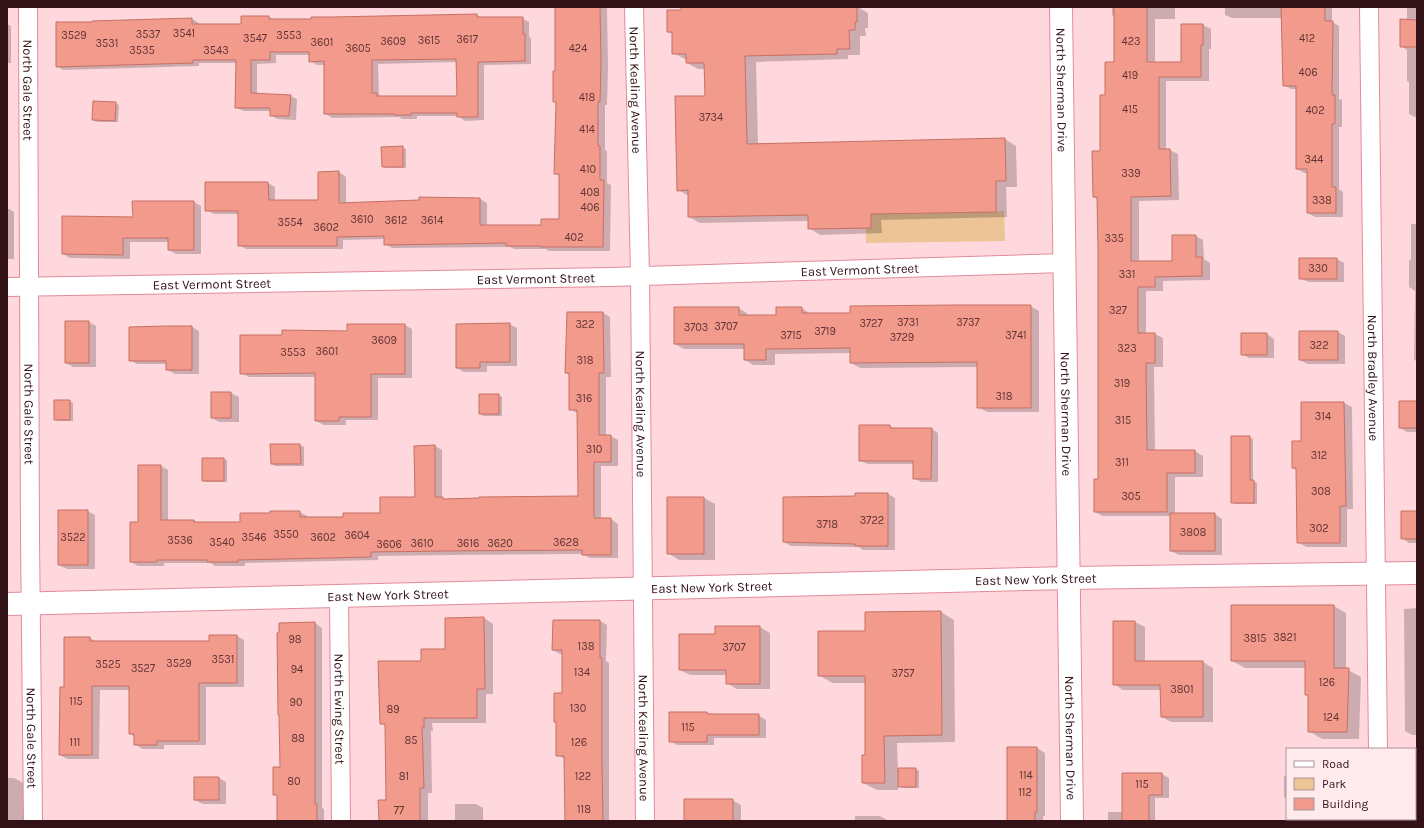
<svg xmlns="http://www.w3.org/2000/svg" width="1424" height="828" font-family="Karla,sans-serif">
	<style>
		.green { fill: #ecc495 }
		.shadow { fill: #0003; fill-rule: evenodd }
		.building { fill: #f29a8b; stroke: #c57164; fill-rule: evenodd }
		.lines { fill: none; stroke-linecap: round; stroke-linejoin: round }
		.minor-casing { stroke: #e38b99; stroke-width: 20 }
		.secondary-casing { stroke: #e38b99; stroke-width: 24 }
		.minor { stroke: #fff; stroke-width: 18 }
		.secondary { stroke: #fff; stroke-width: 22 }
		.labels { text-anchor: middle; stroke-width: 4; stroke-linejoin: round; paint-order: stroke }
		.number-label { font-size: 11px; fill: #623334 }
		.street-label { font-size: 13px; fill: #321117; stroke: #ffebed }
	</style>
	<rect width="100%" height="100%" fill="#ffd8dd"/>
	<!-- green -->
	<path class="green" d="M1004,211L1005,241L866,243V228L871,214Z"/>
	<!-- shadow -->
	<path class="shadow" d="M556,7H607L608,68L607,105H605V150L607,151V183L611,185L610,251H549L546,249H514L510,247L392,248L385,244V239L343,240V249H246L239,245V214H214L206,210L268,183L275,187V201H319L339,172L346,177V203L420,201V198L480,199L487,203V226H542L560,220V176L555,174L557,103L554,101L556,72Z
		M682,7H858L868,13V28H865L866,36H860V55H848V59L756,62L758,144L1005,139L1016,146L1017,187H1006L1007,217L881,220L882,233L820,235L809,228V221L700,223L689,217V196L678,190L706,97L705,69H698L687,63V60L673,53V34L668,32L682,11Z
		M1112,7H1175V19H1155V63H1182L1203,25L1211,29V49H1209V81H1166V150H1170L1178,154L1179,200L1139,201V262H1173L1196,236L1203,240L1204,259L1210,263V280L1163,281V291H1146V334H1155L1163,338V367H1154L1155,451H1195L1203,456V477H1175V514H1215L1222,519V555H1179L1171,551V516H1103L1095,512L1099,480L1098,199L1094,197L1101,152L1106,96L1115,63V17L1112,15Z
		M1225,7H1332V22L1339,26V99L1342,100V127H1339V189L1343,192V217H1315L1308,213V173H1304L1297,169V89H1291L1284,85L1282,18H1232L1225,15Z
		M1407,7H1417V118L1409,114V82L1407,81V50L1401,46L1407,21Z
		M477,15L481,18H522L529,22V37L531,38V64L484,65V120L465,121L458,116H417V119H402L399,117L332,118L326,114L325,65H317L310,61V55H276V63L257,64V94L290,96L297,99L296,120L277,119L271,115V111H243L236,107L237,63H199V66L63,70L57,66L93,22L192,19L199,23V25H242V17H269L274,20ZM457,62L458,97H383L379,95L378,64Z
		M7,24L11,26V63H7Z
		M115,103L119,105L118,122H97L93,120Z
		M402,147L406,149V168H386L383,167Z
		M194,202L201,206V254H176L169,250V242H130V259L70,258L63,254Z
		M7,208L14,212V259H7Z
		M1411,224H1417V361L1414,360L1415,291L1409,287V260H1411Z
		M1337,259L1344,263V282H1308L1300,278Z
		M1030,306L1039,311V412H987L978,407V367L860,368L851,363V353L775,354V365H753L745,360V349H684L675,344L738,308L747,313V316H777L802,308L810,314H851Z
		M603,313L610,317L611,377H606V436H611L618,440V466H601V519H611L618,524V558H590L582,554L451,555L378,556V560L245,563V566H215L211,563H164V566H138L131,562L139,523L161,466L168,470V521H194L198,523H241L300,512L307,516V518H344L381,514L416,498L435,446L442,450V498L446,500L579,497L577,413L570,409V375L566,373Z
		M89,322L96,326V367H73L66,363Z
		M509,324L517,328V366H487V372H464L457,368Z
		M405,325L412,329V378H378V420H346V425H324L316,421V377H249L241,373L283,336L348,332Z
		M192,327L199,331V374H175L167,370V364H137L130,360Z
		M1300,332H1338L1345,336V364H1307L1300,360Z
		M1242,334H1267L1274,339V358H1249L1242,354Z
		M212,393H231L239,397V422H219L212,418Z
		M499,395L502,397V416H483L480,414Z
		M70,401L73,403V421H58L55,419Z
		M1417,402V432H1407L1400,428Z
		M1302,403H1344L1352,407L1353,509H1347V547H1306L1298,542L1297,471L1293,468L1302,442Z
		M890,426L895,429H932L938,433V482H921L914,478V464H867L860,460Z
		M1249,437L1253,439V481L1257,483V504H1235L1232,502Z
		M271,445H300L304,447V466H275L272,464Z
		M224,459L227,460V482H206L203,480Z
		M888,494L895,498V550H863L859,547L791,546L784,542L856,497Z
		M668,498H704L715,504V560H679L668,553Z
		M87,511L95,515V569H67L59,565Z
		M1417,512V543H1409L1402,538Z
		M1334,606L1346,613V669L1361,677L1359,739H1322L1309,731V696L1306,695V668H1245L1232,661Z
		M1417,608V793L1416,735H1412L1405,731L1404,609Z
		M941,612L954,620L955,742L897,743L898,769H916L919,771V788H903L898,785V790H877L863,783L866,756V683H832L819,675L866,632Z
		M484,618L493,624V694H486V723H432L433,731H431L432,793H428V821H380L387,801L386,726L381,723L422,662L446,650V619Z
		M600,621L607,625L606,661L609,663V821H566L565,759L557,755V723L555,722L563,694V654H560L553,650Z
		M1114,622H1135L1145,627V662H1203L1213,668V722H1171L1162,717L1161,690H1123L1114,684Z
		M315,623L322,628V808L324,809V821H278V796L274,794Z
		M760,627L770,633V689H737L727,683V675H690L680,670L716,635Z
		M237,636L244,640V687H206V745H164V749H142L135,744V737L130,734V690H100L99,759H67L60,755L65,688V638H90L97,642H210Z
		M707,712L712,715H758L766,720V738H714V745H677L670,741Z
		M1037,748L1045,753V816H1043V821H1007Z
		M1162,774L1169,778V798H1155V821H1108V812H1123Z
		M1284,776H1287V798L1284,797Z
		M7,778H14L25,784V821H7Z
		M219,778L226,782V804H203L195,800Z
		M732,800L741,805V821H685Z
		M455,804H476L483,808V821H455Z
		M855,816H880L889,821H855Z"/>
	<!-- building -->
	<path class="building" d="M555,7H600L601,63L600,102H598V146H600V180H604L603,247H541V246H506V243L384,245V236L337,237V246H238V211H205V182H268L269,200H318V172L339,171V203L419,200V197L480,198V225H541V219H559V174H554L556,102H553V71H555Z
		M681,7H857V22H855V30H849L850,49H837V54L745,56L747,144L1005,138L1006,181H996V212L871,214V228L808,229V215L688,217V190L677,191L675,96H705L704,63H686V54H672V32H667V10H681Z
		M1114,7H1147V62H1181V24H1203V45H1201V77H1159V149H1170L1171,196L1131,197V261H1172V235H1196V257H1202V276L1155,277V287H1138V333H1155V363H1146L1147,450H1195V473H1167V512H1094V479H1098V252L1097,197H1093L1092,151H1100V95H1105V62H1114Z
		M1281,7H1325V21H1333L1332,95H1335V124H1332V187H1336V213H1307V169H1296V86H1283Z
		M477,14V17H523V34H525V61L478,62V117H457V113H411V115H394V114H324V61L309,62V52H270V60H251V93L291,95L289,116H270V108H235L236,60H193V63L56,67V22H92V21L192,18V24H241V16H269V19H311V17H332ZM456,59L457,96H377V93H372V60Z
		M1400,19L1417,20V47H1400Z
		M93,101L116,102L115,121L92,120Z
		M403,146V167H382L381,147Z
		M132,201H194V250H168V238H123V255L62,254V216L133,217Z
		M1299,258H1337V279H1299Z
		M953,305H1031V408H977V362L850,363V348L766,349V360H744V344H674V307H739V315H776V307H802V313H850V306Z
		M567,312H603L604,373H599V435H611V462H594V518H611V555H582V550L443,551L371,552V557L238,560V562H207V560H157V562H130V522H138V465H161V520H194V522H240V513H270V511H300V517H343V513H380V497H415L414,446L435,445V497H443V499L479,498V497L578,496L577,410H569V373H565Z
		M65,321H89V363H65Z
		M510,323V362H480V368H456V324Z
		M347,324H405V374H371V417H339V421H315V373L240,374V335H282V330L347,331Z
		M166,326H192V370H166V361H129V327Z
		M1299,331H1338V360H1299Z
		M1241,333H1267V355H1241Z
		M211,392H231V418H211Z
		M479,394H499V414H479Z
		M54,400H70V420H54Z
		M1399,401H1417V428H1399Z
		M1301,402H1344L1346,506H1340V543H1297L1296,468H1292V441H1301Z
		M859,425H890V428H932L931,479H913V461H859Z
		M1231,436H1250V480H1254V503H1231Z
		M270,444H300L301,464H271Z
		M202,458H224V481H202Z
		M855,493H888V546H855V544L783,542V497L855,496Z
		M667,497H704V554H667Z
		M58,510H88V565H58Z
		M1401,511H1417V539H1401Z
		M1170,513H1215V551H1170Z
		M1231,605H1334V668H1349L1347,732H1308V695H1305V661H1231Z
		M941,611L942,735L884,736L885,783H862V755H865V676H818V631H865V612Z
		M484,617L485,689H477V718H424V727H422L424,788H420V821H379L378,800H386L385,724H380L378,661H421V649H445V618Z
		M553,620H600V658H602V763L603,821H565L564,756H556V722H554V693H562V650H552Z
		M1113,621H1135V661H1203V717H1161L1160,685H1113Z
		M315,622V804H317V821H277V795H273V767H280L279,715H278L277,633L279,632V623Z
		M715,626H760V684H726V670H679V634H715Z
		M209,635H237V683H199V741H157V745H134V734H129V686H92V755H59L60,687H64V637H90V641H209Z
		M669,712H707V714H759V735H707V742H669Z
		M1007,747H1037V812H1035V821H1007Z
		M898,768H916V787H898Z
		M1122,773H1162V795H1149V821H1122Z
		M194,777H219V800H194Z
		M684,799H733V821H684Z"/>
	<g class="lines">
		<!-- minor casing -->
		<g class="minor-casing">
			<g id="minor">
				<path id="s1" d="M28,7L30,538L33,821"/>
				<path id="s2" d="M634,7L640,275L645,821"/>
				<path id="s3" d="M1369,7L1378,749"/>
				<path id="s4" d="M7,287L611,277L1065,263"/>
				<path id="s5" d="M339,596L341,821"/>
				<path d="M1378,819V821"/>
			</g>
		</g>
		<!-- secondary casing -->
		<g class="secondary-casing">
			<g id="secondary">
				<path id="s6" d="M1061,7L1072,821"/>
				<path id="s7" d="M7,604L1069,578L1417,573"/>
			</g>
		</g>
		<!-- minor -->
		<use href="#minor" class="minor"/>
		<!-- secondary -->
		<use href="#secondary" class="secondary"/>
	</g>
	<g class="labels">
		<!-- number labels -->
		<g class="number-label">
			<text x="184" y="37">3541</text>
			<text x="148" y="38">3537</text>
			<text x="74" y="39">3529</text>
			<text x="289" y="39">3553</text>
			<text x="255" y="42">3547</text>
			<text x="1307" y="42">412</text>
			<text x="467" y="43">3617</text>
			<text x="429" y="44">3615</text>
			<text x="393" y="45">3609</text>
			<text x="1131" y="45">423</text>
			<text x="322" y="46">3601</text>
			<text x="107" y="47">3531</text>
			<text x="358" y="52">3605</text>
			<text x="578" y="52">424</text>
			<text x="142" y="54">3535</text>
			<text x="216" y="54">3543</text>
			<text x="1308" y="76">406</text>
			<text x="1130" y="79">419</text>
			<text x="587" y="101">418</text>
			<text x="1130" y="113">415</text>
			<text x="1315" y="114">402</text>
			<text x="711" y="121">3734</text>
			<text x="587" y="133">414</text>
			<text x="1314" y="163">344</text>
			<text x="588" y="173">410</text>
			<text x="1131" y="177">339</text>
			<text x="590" y="196">408</text>
			<text x="1322" y="204">338</text>
			<text x="590" y="211">406</text>
			<text x="362" y="223">3610</text>
			<text x="396" y="224">3612</text>
			<text x="432" y="224">3614</text>
			<text x="290" y="226">3554</text>
			<text x="326" y="231">3602</text>
			<text x="574" y="241">402</text>
			<text x="1114" y="242">335</text>
			<text x="1318" y="272">330</text>
			<text x="1127" y="278">331</text>
			<text x="1118" y="314">327</text>
			<text x="908" y="326">3731</text>
			<text x="968" y="326">3737</text>
			<text x="871" y="327">3727</text>
			<text x="585" y="328">322</text>
			<text x="726" y="330">3707</text>
			<text x="696" y="331">3703</text>
			<text x="825" y="335">3719</text>
			<text x="791" y="339">3715</text>
			<text x="1016" y="339">3741</text>
			<text x="902" y="341">3729</text>
			<text x="384" y="344">3609</text>
			<text x="1319" y="349">322</text>
			<text x="1127" y="352">323</text>
			<text x="327" y="355">3601</text>
			<text x="293" y="356">3553</text>
			<text x="585" y="364">318</text>
			<text x="1122" y="387">319</text>
			<text x="1004" y="400">318</text>
			<text x="584" y="402">316</text>
			<text x="1323" y="420">314</text>
			<text x="1123" y="424">315</text>
			<text x="594" y="453">310</text>
			<text x="1319" y="459">312</text>
			<text x="1122" y="466">311</text>
			<text x="1321" y="495">308</text>
			<text x="1131" y="500">305</text>
			<text x="872" y="524">3722</text>
			<text x="827" y="528">3718</text>
			<text x="1319" y="532">302</text>
			<text x="1193" y="536">3808</text>
			<text x="286" y="538">3550</text>
			<text x="357" y="539">3604</text>
			<text x="73" y="541">3522</text>
			<text x="254" y="541">3546</text>
			<text x="323" y="541">3602</text>
			<text x="180" y="544">3536</text>
			<text x="222" y="546">3540</text>
			<text x="566" y="546">3628</text>
			<text x="422" y="547">3610</text>
			<text x="468" y="547">3616</text>
			<text x="500" y="547">3620</text>
			<text x="389" y="548">3606</text>
			<text x="1285" y="641">3821</text>
			<text x="1255" y="642">3815</text>
			<text x="295" y="643">98</text>
			<text x="586" y="650">138</text>
			<text x="734" y="651">3707</text>
			<text x="223" y="663">3531</text>
			<text x="179" y="667">3529</text>
			<text x="108" y="668">3525</text>
			<text x="143" y="672">3527</text>
			<text x="297" y="673">94</text>
			<text x="582" y="676">134</text>
			<text x="903" y="677">3757</text>
			<text x="1327" y="686">126</text>
			<text x="1182" y="693">3801</text>
			<text x="76" y="705">115</text>
			<text x="296" y="706">90</text>
			<text x="578" y="712">130</text>
			<text x="393" y="713">89</text>
			<text x="1331" y="721">124</text>
			<text x="688" y="731">115</text>
			<text x="298" y="742">88</text>
			<text x="411" y="744">85</text>
			<text x="75" y="746">111</text>
			<text x="579" y="746">126</text>
			<text x="1026" y="779">114</text>
			<text x="404" y="780">81</text>
			<text x="583" y="780">122</text>
			<text x="294" y="785">80</text>
			<text x="1142" y="788">115</text>
			<text x="1025" y="796">112</text>
			<text x="584" y="813">118</text>
			<text x="399" y="814">77</text>
		</g>
		<!-- street labels -->
		<g class="street-label">
			<text dy="5" stroke="none"><textPath href="#s1" startOffset="83">North Gale Street</textPath></text>
			<text dy="5" stroke="none"><textPath href="#s2" startOffset="83">North Kealing Avenue</textPath></text>
			<text dy="5" stroke="none"><textPath href="#s6" startOffset="83">North Sherman Drive</textPath></text>
			<text dy="5" stroke="none"><textPath href="#s4" startOffset="853">East Vermont Street</textPath></text>
			<text dy="5" stroke="none"><textPath href="#s4" startOffset="529">East Vermont Street</textPath></text>
			<text dy="5" stroke="none"><textPath href="#s4" startOffset="205">East Vermont Street</textPath></text>
			<text dy="5" stroke="none"><textPath href="#s3" startOffset="371">North Bradley Avenue</textPath></text>
			<text dy="5" stroke="none"><textPath href="#s1" startOffset="407">North Gale Street</textPath></text>
			<text dy="5" stroke="none"><textPath href="#s2" startOffset="407">North Kealing Avenue</textPath></text>
			<text dy="5" stroke="none"><textPath href="#s6" startOffset="407">North Sherman Drive</textPath></text>
			<text dy="5" stroke="none"><textPath href="#s7" startOffset="1029">East New York Street</textPath></text>
			<text dy="5" stroke="none"><textPath href="#s7" startOffset="705">East New York Street</textPath></text>
			<text dy="5" stroke="none"><textPath href="#s7" startOffset="381">East New York Street</textPath></text>
			<text dy="5" stroke="none"><textPath href="#s5" startOffset="113">North Ewing Street</textPath></text>
			<text dy="5" stroke="none"><textPath href="#s1" startOffset="731">North Gale Street</textPath></text>
			<text dy="5" stroke="none"><textPath href="#s2" startOffset="731">North Kealing Avenue</textPath></text>
			<text dy="5" stroke="none"><textPath href="#s6" startOffset="731">North Sherman Drive</textPath></text>
		</g>
	</g>
	<!-- border -->
	<rect width="1424" height="828" fill="none" stroke="#321117" stroke-width="16"/>
	<!-- legend -->
	<rect x="1286" y="748" width="130" height="72" fill="#ffebed" stroke="#ad9497"/>
	<rect x="1294" y="761" width="20" height="6" fill="#ffffff" stroke="#ad9497"/>
	<text x="1322" y="768" font-size="12" fill="#321117">Road</text>
	<rect x="1294" y="778" width="20" height="12" fill="#ecc495" stroke="#ad9497"/>
	<text x="1322" y="788" font-size="12" fill="#321117">Park</text>
	<rect x="1294" y="798" width="20" height="12" fill="#f29a8b" stroke="#ad9497"/>
	<text x="1322" y="808" font-size="12" fill="#321117">Building</text>
</svg>
